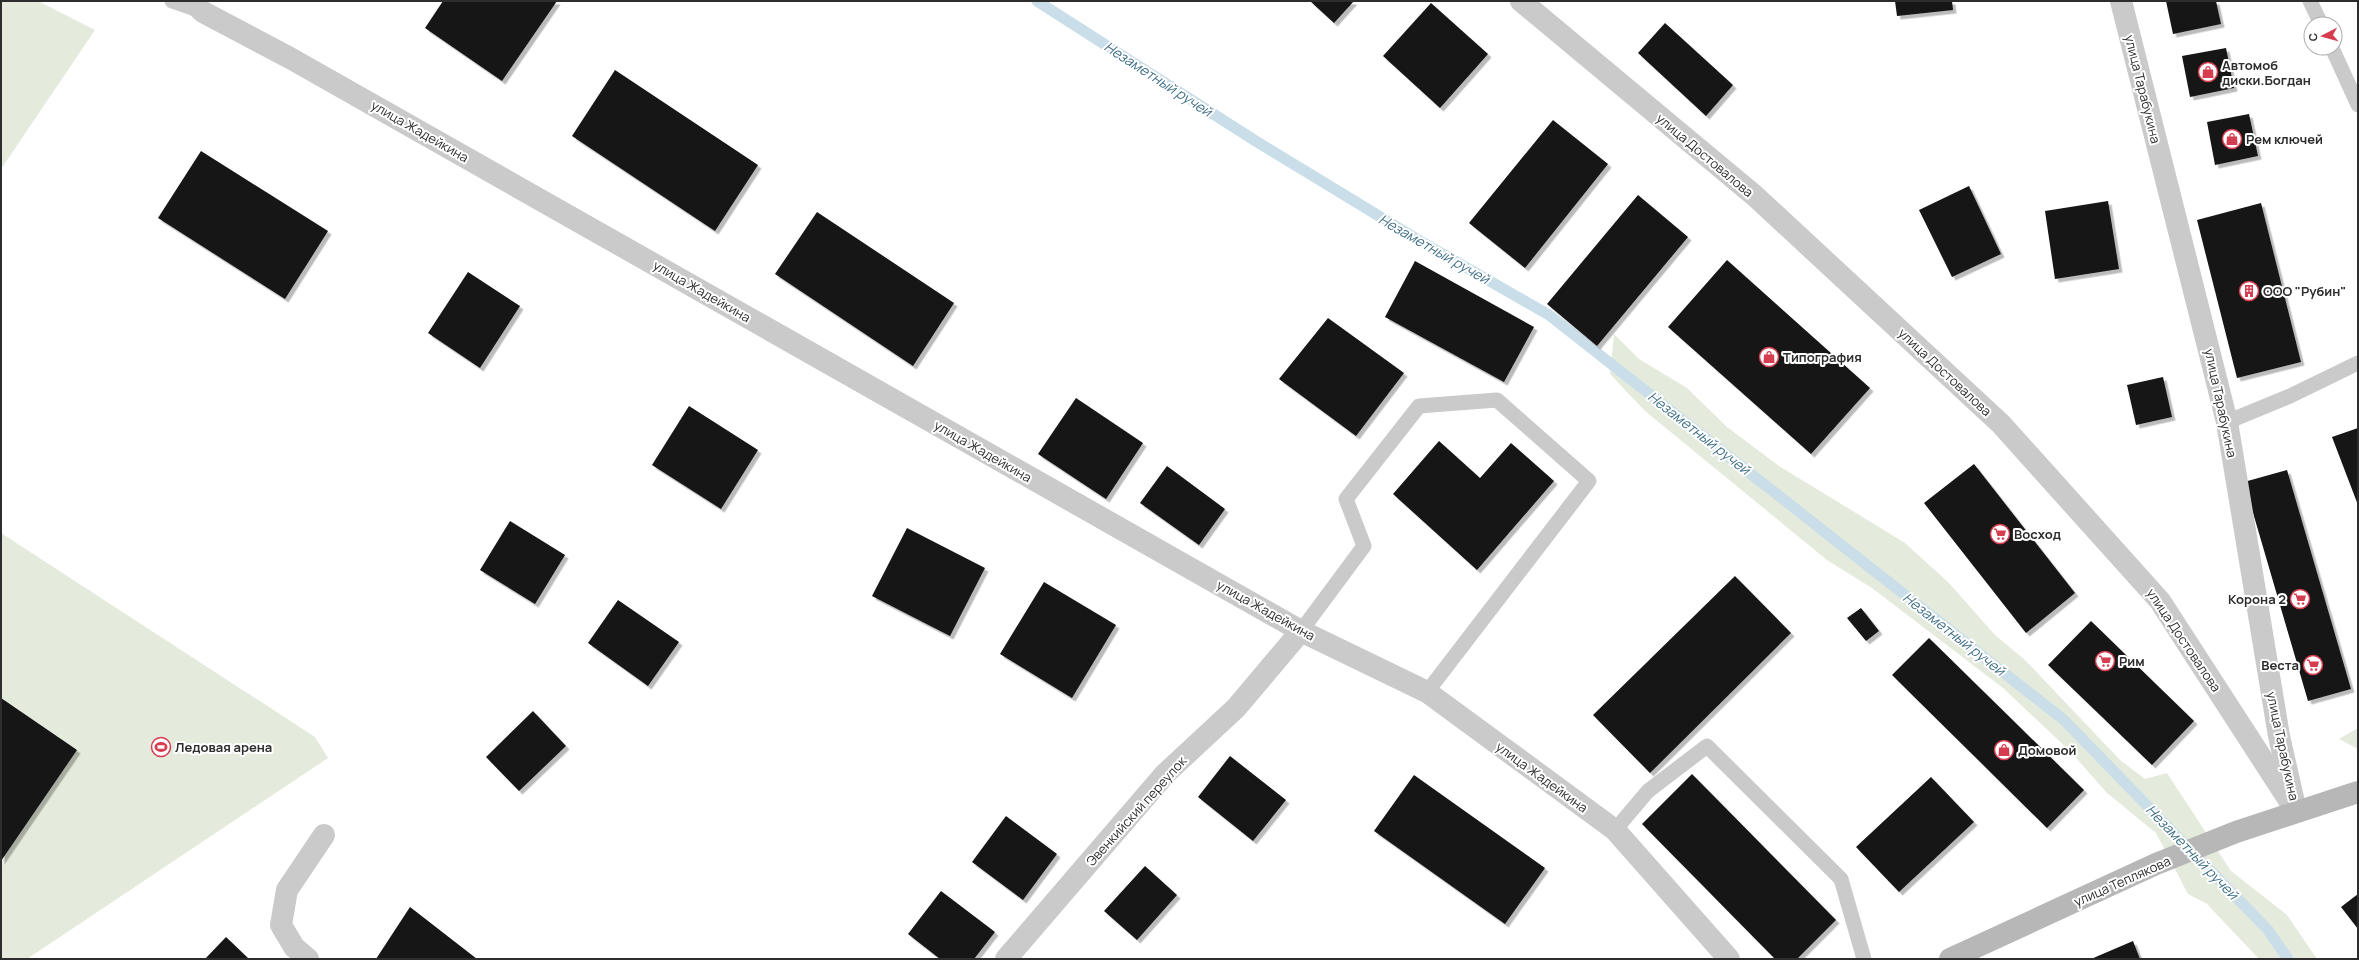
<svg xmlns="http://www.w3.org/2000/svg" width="2359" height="960" font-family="Manrope,sans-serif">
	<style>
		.green { fill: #e4eadc }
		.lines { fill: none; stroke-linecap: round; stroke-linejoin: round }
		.stream { stroke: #c9dee8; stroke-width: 11 }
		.building { fill: #141414; filter: url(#shadow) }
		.service { stroke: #cacaca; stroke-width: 15 }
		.minor { stroke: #cacaca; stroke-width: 22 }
		.tertiary { stroke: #cacaca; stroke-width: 22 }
		.secondary { stroke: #b7b7b7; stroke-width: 22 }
		.labels { text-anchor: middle; stroke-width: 4; stroke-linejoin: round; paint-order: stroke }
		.poi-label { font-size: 13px; font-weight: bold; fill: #2d2d2d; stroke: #fff; text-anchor: start }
		.street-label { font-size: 13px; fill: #2d2d2d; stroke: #fff }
		.water-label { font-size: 14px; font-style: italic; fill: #427189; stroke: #fff }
	</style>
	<defs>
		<filter id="shadow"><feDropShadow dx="3.5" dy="3.5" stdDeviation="0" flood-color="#0004"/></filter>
	</defs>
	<rect width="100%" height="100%" fill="#fff"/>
	<!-- green -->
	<path class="green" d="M1,1H38L95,30L1,169Z
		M1614,334L1639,359L1687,388L1727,427L1779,466L1905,543L1949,583L1995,635L2025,660L2120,760L2145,779L2167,773L2231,871L2287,915L2317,959H2259L2207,904L2188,894L2156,833L2106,792L2071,752L2003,688L1872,588L1827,560L1645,411L1610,374Z
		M1,533L315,737L328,758L27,959H1Z
		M2358,728V749L2339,739Z"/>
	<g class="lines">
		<!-- stream -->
		<path class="stream" d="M1037,1L1254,140L1420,241L1549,315L2064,720L2268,930L2288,959"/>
	</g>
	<!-- building -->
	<path class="building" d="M443,1H557L502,81L425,28Z
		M1310,1H1354L1334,23Z
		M1895,1H1952L1953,10L1897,16Z
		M2166,1H2216L2221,24L2173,34Z
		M1431,3L1488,54L1440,108L1383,56Z
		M1665,23L1733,85L1706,116L1638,53Z
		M2226,48L2234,88L2190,97L2182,56Z
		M615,70L758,165L715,231L572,136Z
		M2249,114L2258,156L2215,165L2207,122Z
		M1553,120L1608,164L1525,268L1469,223Z
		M201,151L328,231L285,299L158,218Z
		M1969,186L2001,254L1952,277L1919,210Z
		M1638,195L1688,237L1597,346L1547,304Z
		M2108,201L2119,269L2055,279L2045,211Z
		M2261,203L2301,362L2237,378L2197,220Z
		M817,212L954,303L913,366L775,274Z
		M1727,260L1870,388L1811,454L1668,327Z
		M1415,261L1534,327L1504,382L1385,317Z
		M468,272L520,306L480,368L428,333Z
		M1328,318L1404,373L1356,436L1279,379Z
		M2163,377L2172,417L2136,425L2127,385Z
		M1076,398L1143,443L1106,499L1038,454Z
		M689,406L758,450L721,509L652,465Z
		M2358,428V505L2332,437Z
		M1439,441L1480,478L1511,443L1554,481L1477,570L1393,494Z
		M1974,464L2075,593L2026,633L1924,503Z
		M1167,466L1225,509L1199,545L1140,503Z
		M2287,470L2351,689L2308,701L2244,482Z
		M510,521L565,555L535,604L480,570Z
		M907,528L985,568L950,636L872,596Z
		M1735,576L1791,633L1650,773L1593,715Z
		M1044,582L1116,625L1072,698L1000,654Z
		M618,600L679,642L648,686L588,643Z
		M1861,608L1879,631L1866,641L1847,618Z
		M2091,621L2194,721L2152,765L2048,665Z
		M1929,638L2084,790L2047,828L1892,675Z
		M1,698L77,750L1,861Z
		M533,711L566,746L519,791L486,757Z
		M1230,756L1286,800L1253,841L1198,797Z
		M1692,774L1836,920L1797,959H1775L1642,824Z
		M1414,775L1545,868L1505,924L1374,831Z
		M1931,777L1974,822L1899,892L1856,847Z
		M1006,816L1057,854L1023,900L972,862Z
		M1145,866L1177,895L1137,940L1104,911Z
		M941,891L995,932L974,959H940L908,934Z
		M2358,894V929L2341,907Z
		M410,907L477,959H376Z
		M226,937L249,959H205Z
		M2133,941L2140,959H2091Z"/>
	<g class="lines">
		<!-- service -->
		<path class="service" d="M172,1L201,11
			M2310,1L2321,24
			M2332,48L2358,105
			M2227,422L2290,396L2358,363
			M1301,631L1364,546L1346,499L1419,406L1497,400L1589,481L1427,692
			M1615,830L1648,791L1707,746L1841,879L1864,959"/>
		<!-- minor -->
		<path class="minor" d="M1521,1L1755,196L2001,424L2160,601L2294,808
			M308,959L294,947L281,925L287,890L324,835
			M1006,959L1165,774L1236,708L1301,631"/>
		<!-- tertiary -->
		<path class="tertiary" d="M192,1L203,12L290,58L1301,631L1427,692L1615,830L1729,959
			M2121,1L2227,422L2279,736L2296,811"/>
		<!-- secondary -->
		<path class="secondary" d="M1950,959L2156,864L2236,832L2358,792"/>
	</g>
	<!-- icons -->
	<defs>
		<g id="shop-ring" transform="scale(1)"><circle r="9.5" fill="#fff" stroke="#d73d50" stroke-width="1.5"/><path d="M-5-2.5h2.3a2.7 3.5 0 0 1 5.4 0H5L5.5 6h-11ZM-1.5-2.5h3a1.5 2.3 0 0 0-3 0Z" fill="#d73d50"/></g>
		<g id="building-ring" transform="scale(1)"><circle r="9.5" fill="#fff" stroke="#d73d50" stroke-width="1.5"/><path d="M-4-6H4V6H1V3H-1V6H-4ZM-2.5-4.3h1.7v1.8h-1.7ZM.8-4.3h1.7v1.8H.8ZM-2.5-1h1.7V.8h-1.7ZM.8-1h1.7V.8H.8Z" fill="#d73d50"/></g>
		<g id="supermarket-ring" transform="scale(1)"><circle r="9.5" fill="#fff" stroke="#d73d50" stroke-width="1.5"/><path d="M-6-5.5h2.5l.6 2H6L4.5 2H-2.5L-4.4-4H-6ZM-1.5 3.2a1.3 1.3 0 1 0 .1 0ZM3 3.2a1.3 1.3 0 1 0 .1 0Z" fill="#d73d50"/></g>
		<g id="stadium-ring" transform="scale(1)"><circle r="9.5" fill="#fff" stroke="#d73d50" stroke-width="1.5"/><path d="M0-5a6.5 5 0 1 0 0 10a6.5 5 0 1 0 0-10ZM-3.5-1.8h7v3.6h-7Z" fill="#d73d50"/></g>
	</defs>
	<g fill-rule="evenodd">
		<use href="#shop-ring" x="2208" y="72"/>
		<use href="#shop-ring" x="2232" y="139"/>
		<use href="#building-ring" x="2249" y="291"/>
		<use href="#shop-ring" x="1769" y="357"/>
		<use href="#supermarket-ring" x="2000" y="534"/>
		<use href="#supermarket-ring" x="2300" y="599"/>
		<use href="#supermarket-ring" x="2105" y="661"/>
		<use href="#supermarket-ring" x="2313" y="665"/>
		<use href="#stadium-ring" x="161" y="747"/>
		<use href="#shop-ring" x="2004" y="750"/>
	</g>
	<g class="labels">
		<!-- poi labels -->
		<g class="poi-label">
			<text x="2222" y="70">Автомоб<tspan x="2222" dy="15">диски.Богдан</tspan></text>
			<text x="2246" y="144">Рем ключей</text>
			<text x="2263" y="296">ООО "Рубин"</text>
			<text x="1783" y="362">Типография</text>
			<text x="2014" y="539">Восход</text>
			<text x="2286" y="604" text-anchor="end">Корона 2</text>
			<text x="2119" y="666">Рим</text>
			<text x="2299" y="670" text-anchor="end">Веста</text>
			<text x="175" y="752">Ледовая арена</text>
			<text x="2018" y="755">Домовой</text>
		</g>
		<!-- street labels -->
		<g class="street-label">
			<text transform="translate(2143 89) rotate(76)" y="5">улица Тарабукина</text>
			<text transform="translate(420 131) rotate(30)" y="5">улица Жадейкина</text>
			<text transform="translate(1705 155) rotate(40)" y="5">улица Достовалова</text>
			<text transform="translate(702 291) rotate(30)" y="5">улица Жадейкина</text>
			<text transform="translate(1945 372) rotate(43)" y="5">улица Достовалова</text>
			<text transform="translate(2221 403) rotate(78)" y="5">улица Тарабукина</text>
			<text transform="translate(983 451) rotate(30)" y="5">улица Жадейкина</text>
			<text transform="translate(1266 610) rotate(29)" y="5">улица Жадейкина</text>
			<text transform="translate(2184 640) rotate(56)" y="5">улица Достовалова</text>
			<text transform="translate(2283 746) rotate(78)" y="5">улица Тарабукина</text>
			<text transform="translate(1542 777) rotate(36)" y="5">улица Жадейкина</text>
			<text transform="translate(1136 811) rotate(-48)" y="5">Эвенкийский переулок</text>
			<text transform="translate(2122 881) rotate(-24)" y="5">улица Теплякова</text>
		</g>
		<!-- water labels -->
		<g class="water-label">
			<text transform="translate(1158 79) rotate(33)" y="5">Незаметный ручей</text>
			<text transform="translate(1434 249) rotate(30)" y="5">Незаметный ручей</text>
			<text transform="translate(1699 433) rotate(38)" y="5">Незаметный ручей</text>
			<text transform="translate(1954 634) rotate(38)" y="5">Незаметный ручей</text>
			<text transform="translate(2192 852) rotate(46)" y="5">Незаметный ручей</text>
		</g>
	</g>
	<!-- border -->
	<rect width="2359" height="960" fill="none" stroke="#2d2d2d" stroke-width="4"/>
	<!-- north arrow -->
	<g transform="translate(2323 36) rotate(264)"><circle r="19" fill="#ffffff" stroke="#ababab"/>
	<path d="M0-3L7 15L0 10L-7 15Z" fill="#d73d50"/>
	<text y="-6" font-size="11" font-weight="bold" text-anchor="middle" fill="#2d2d2d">С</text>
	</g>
</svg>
